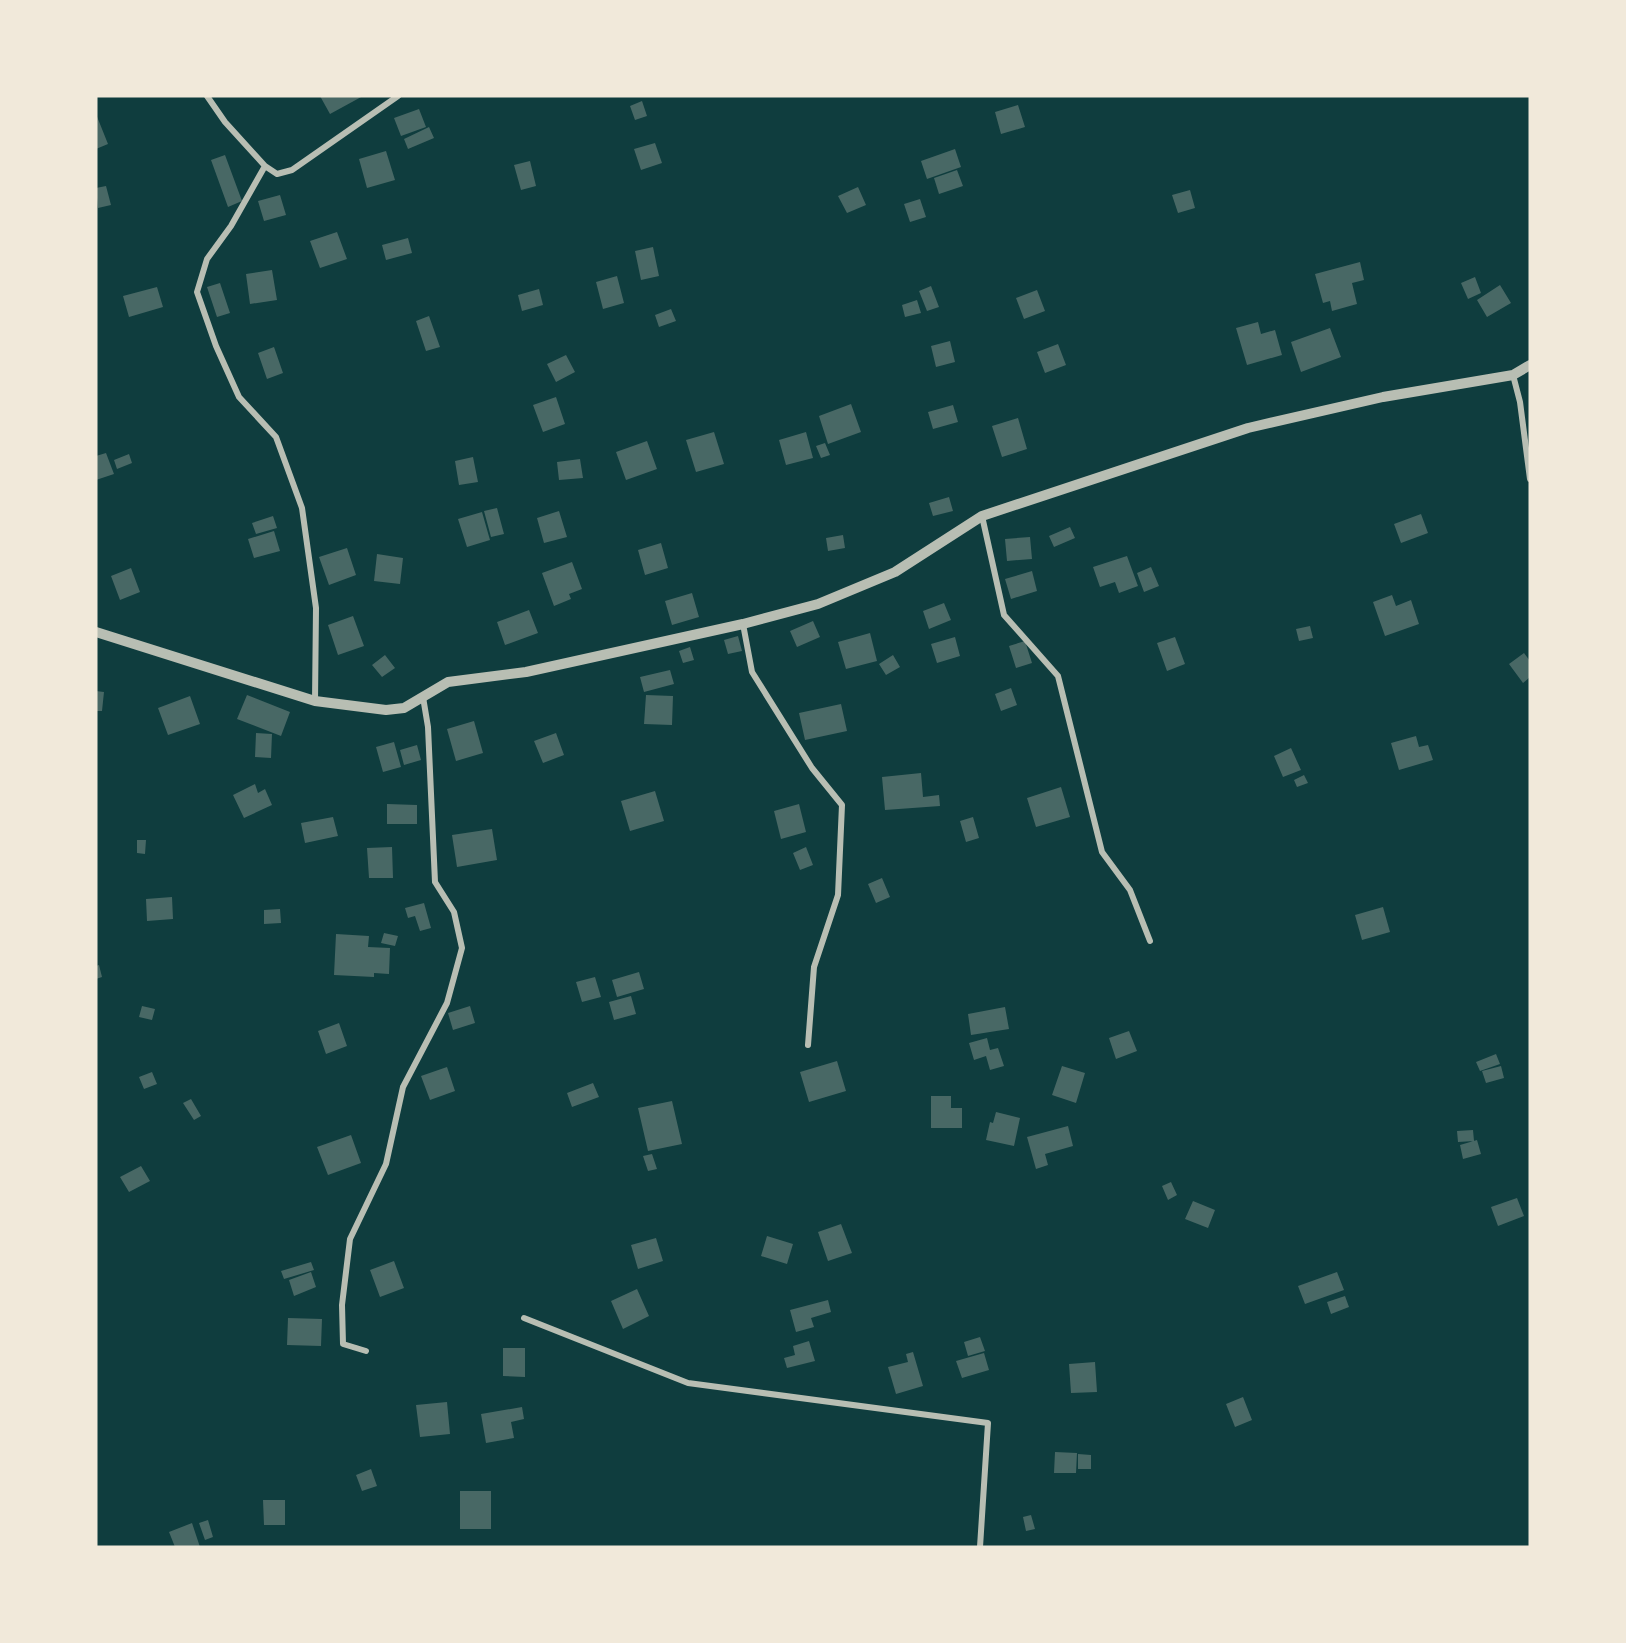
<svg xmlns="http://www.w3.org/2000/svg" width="1626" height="1643" font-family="'DejaVu Sans',sans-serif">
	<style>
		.building { fill: #486865 }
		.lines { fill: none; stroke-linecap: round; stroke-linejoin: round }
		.minor { stroke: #b8beb3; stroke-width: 6 }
		.tertiary { stroke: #b8beb3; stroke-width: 10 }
	</style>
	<rect width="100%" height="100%" fill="#0f3d3e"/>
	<!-- building -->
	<path class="building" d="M320,96H363L330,114Z
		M642,101L647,116L635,120L630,106Z
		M1018,105L1025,127L1001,134L995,112Z
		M419,109L426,127L401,136L394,118Z
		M96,114L108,144L96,149Z
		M429,127L434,138L408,149L404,139Z
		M655,143L662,163L641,170L634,149Z
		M955,149L961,167L927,179L921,161Z
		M386,151L395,180L367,188L359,159Z
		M225,155L242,201L228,207L211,160Z
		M530,161L536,186L521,190L514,165Z
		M957,170L963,186L939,194L934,178Z
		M106,186L111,205L98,208L96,188Z
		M858,187L866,205L847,213L838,196Z
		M1190,190L1195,208L1178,213L1172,195Z
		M280,195L286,215L264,221L258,201Z
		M920,199L926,217L910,222L904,204Z
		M337,232L347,259L320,268L310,241Z
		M408,238L412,253L386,260L382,245Z
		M653,247L659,276L641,280L635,251Z
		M1360,262L1364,280L1352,283L1357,304L1332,311L1330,301L1323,303L1315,274Z
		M272,270L277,300L250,304L246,274Z
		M617,276L624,303L603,309L596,282Z
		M1475,277L1481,293L1468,299L1461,283Z
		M220,283L230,313L217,317L207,287Z
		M1500,285L1511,303L1487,317L1477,300Z
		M931,286L939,307L927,311L919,291Z
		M157,287L163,307L129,317L123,296Z
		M539,289L543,305L522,311L518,295Z
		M1037,290L1045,311L1024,319L1016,298Z
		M917,300L921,313L905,317L902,305Z
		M671,309L676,321L659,327L655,315Z
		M429,316L440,347L426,351L416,321Z
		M1258,322L1261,334L1275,330L1282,355L1247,365L1236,328Z
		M1330,328L1341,357L1301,372L1291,342Z
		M950,341L955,362L936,367L931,346Z
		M1058,344L1066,365L1045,373L1037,352Z
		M274,347L283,373L267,379L258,353Z
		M566,355L575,372L556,382L547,364Z
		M556,397L565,424L543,432L533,405Z
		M851,404L861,432L828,444L819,416Z
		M953,405L958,422L933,429L928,412Z
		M1018,418L1027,449L1002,457L992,426Z
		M714,432L724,464L696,472L686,440Z
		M806,432L813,458L786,465L779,440Z
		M647,441L657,469L626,480L616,452Z
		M825,443L830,455L821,458L816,446Z
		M106,453L114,474L96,480V456Z
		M129,454L132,463L117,469L114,460Z
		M473,457L478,482L459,485L455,461Z
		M580,459L583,478L559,480L557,462Z
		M949,497L953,511L933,516L929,503Z
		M497,508L504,534L491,537L484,511Z
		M559,511L567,537L544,543L537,518Z
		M482,512L490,540L467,547L458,519Z
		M1421,514L1428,533L1401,543L1394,524Z
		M273,516L277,528L256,534L252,523Z
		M1070,527L1075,538L1054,547L1049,536Z
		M274,531L280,551L254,558L248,539Z
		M843,535L845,548L828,551L826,538Z
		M1030,537L1032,559L1007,561L1005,539Z
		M661,543L668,568L645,575L638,550Z
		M347,548L356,575L329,585L319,557Z
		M377,554L403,558L400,584L374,581Z
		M1127,556L1138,586L1119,593L1115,582L1100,587L1093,567Z
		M572,562L582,589L569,594L571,599L554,606L542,573Z
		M1151,567L1159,586L1144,592L1137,573Z
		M131,568L140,592L120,600L111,576Z
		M1032,571L1037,591L1011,599L1005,579Z
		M692,593L699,617L672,625L665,601Z
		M1392,595L1396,606L1411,600L1419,624L1385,636L1373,602Z
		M944,603L951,620L929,629L923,611Z
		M529,610L538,633L505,645L497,622Z
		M353,616L364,646L338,655L328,625Z
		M813,621L820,637L797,647L790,631Z
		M1310,626L1313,638L1299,641L1296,629Z
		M870,633L877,661L846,669L838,642Z
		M738,636L742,651L728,654L724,640Z
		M955,637L960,656L937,663L931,644Z
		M1175,637L1185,664L1167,671L1157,643Z
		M1025,641L1032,663L1016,668L1009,646Z
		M690,647L694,660L683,663L679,651Z
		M1524,653L1530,661V677L1523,683L1509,664Z
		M385,655L395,668L382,677L372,665Z
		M893,655L900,667L886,675L879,664Z
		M670,670L674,684L644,692L640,677Z
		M1011,688L1017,705L1001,711L995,694Z
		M96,691L104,692L102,711H96Z
		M247,695L290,712L281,736L237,719Z
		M646,695L673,696L672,725L644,724Z
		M190,696L200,724L168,735L158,708Z
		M841,704L847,731L805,740L799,713Z
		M474,721L483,753L456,761L447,729Z
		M256,733L272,734L271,758L255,757Z
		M556,733L564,755L543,763L534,741Z
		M1416,736L1419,747L1428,745L1433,760L1399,770L1391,743Z
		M394,742L401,767L383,772L376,747Z
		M417,745L421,760L404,765L400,750Z
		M1291,748L1301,770L1283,777L1274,756Z
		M921,773L923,797L939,795L940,806L885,810L882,777Z
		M1304,775L1308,783L1297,787L1294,780Z
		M255,784L258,793L265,789L272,805L244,818L233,795Z
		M1061,787L1070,817L1036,827L1027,798Z
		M655,791L664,821L630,831L621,801Z
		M387,804L417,805V824H387Z
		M799,804L806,832L781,839L774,811Z
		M333,817L338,836L305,843L301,823Z
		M973,817L979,838L966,842L960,821Z
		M492,829L497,860L457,867L452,835Z
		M137,840H146L145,854L137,853Z
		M392,847L393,878H369L367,848Z
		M806,847L813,865L800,870L793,853Z
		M882,878L890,897L876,903L868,884Z
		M172,897L173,919L147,921L146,899Z
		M424,903L431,928L420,931L415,916L408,918L405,908Z
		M1383,907L1390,932L1362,940L1355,915Z
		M280,909L281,923L264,924V910Z
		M384,933L398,936L395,946L381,943Z
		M336,934L369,936L368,947L390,948L389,974L374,973V977L334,975Z
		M99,965L102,977L96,979V966Z
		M639,972L644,989L617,997L612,980Z
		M595,977L601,997L582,1002L576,982Z
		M631,996L636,1014L614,1020L609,1002Z
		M142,1006L155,1009L152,1020L139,1017Z
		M470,1006L475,1023L453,1030L448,1013Z
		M1005,1007L1009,1029L971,1035L968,1014Z
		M339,1023L347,1046L326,1054L318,1031Z
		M1129,1031L1137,1051L1116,1059L1109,1038Z
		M987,1038L990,1050L998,1048L1004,1066L990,1070L986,1056L974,1060L969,1043Z
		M1496,1054L1500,1064L1480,1071L1476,1062Z
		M837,1061L846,1091L809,1102L800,1072Z
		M1062,1066L1085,1073L1076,1103L1052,1095Z
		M1501,1066L1504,1078L1486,1083L1482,1071Z
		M447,1067L455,1091L430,1100L421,1076Z
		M152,1072L157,1084L144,1089L139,1077Z
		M593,1083L599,1097L572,1107L567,1093Z
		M931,1096H951V1108H962V1128H931Z
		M191,1099L201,1116L194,1120L183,1103Z
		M672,1101L682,1144L648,1151L638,1108Z
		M996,1112L1020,1118L1014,1146L986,1140L990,1122L993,1123Z
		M1068,1126L1073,1146L1045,1154L1048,1165L1036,1169L1027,1137Z
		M1473,1130L1474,1141L1458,1142L1457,1131Z
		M351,1135L361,1163L328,1175L317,1147Z
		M1477,1140L1481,1154L1463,1159L1460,1145Z
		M652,1154L657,1169L648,1171L643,1156Z
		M141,1166L150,1181L129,1192L120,1177Z
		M1171,1182L1177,1195L1168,1200L1162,1186Z
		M1517,1198L1524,1216L1498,1226L1491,1207Z
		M1193,1201L1215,1210L1208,1228L1185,1219Z
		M841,1224L852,1253L828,1261L818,1232Z
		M767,1236L793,1244L787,1264L761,1256Z
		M656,1238L663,1261L638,1269L631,1245Z
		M394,1261L404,1288L380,1297L370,1270Z
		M311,1262L314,1270L284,1279L281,1271Z
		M311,1272L316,1287L294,1296L289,1280Z
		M1337,1272L1344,1290L1305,1304L1298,1286Z
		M637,1289L649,1316L623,1329L611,1301Z
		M1345,1296L1349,1307L1331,1314L1327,1302Z
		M828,1300L831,1312L811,1318L814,1327L796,1332L790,1310Z
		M288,1318L322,1319L321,1346L287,1345Z
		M980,1337L985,1351L968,1356L964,1342Z
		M809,1341L815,1361L787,1368L784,1358L795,1355L793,1346Z
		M503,1348H525V1377L503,1376Z
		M913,1352L923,1386L896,1394L888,1367L908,1362L906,1354Z
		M984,1353L989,1370L962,1378L956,1361Z
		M1095,1362L1097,1392L1071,1393L1069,1364Z
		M1243,1397L1252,1420L1235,1427L1226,1404Z
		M447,1402L450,1434L420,1437L416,1405Z
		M522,1407L524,1419L511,1422L514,1438L486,1443L481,1414Z
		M1055,1452L1077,1453L1076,1473H1054Z
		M1078,1454L1091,1455V1469H1078Z
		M371,1469L377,1486L362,1491L356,1475Z
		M460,1491H491V1529H460Z
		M263,1500H285V1525H264Z
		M1031,1515L1035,1529L1026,1531L1023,1517Z
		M208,1520L213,1537L205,1540L199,1523Z
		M192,1523L200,1547H175L169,1532Z"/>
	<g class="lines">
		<!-- minor -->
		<path class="minor" d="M207,96L225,122L265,166L231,226L207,259L197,292L216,346L239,397L276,437L302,508L316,608L315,701
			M265,166L277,174L292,170L398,96
			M1513,375L1520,402L1530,479
			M982,516L1004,615L1058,676L1102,852L1130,890L1150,941
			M743,624L752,672L812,768L842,805L838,895L814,967L808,1045
			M524,1318L688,1383L988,1423L980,1547
			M366,1351L343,1344L342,1305L350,1239L386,1164L403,1087L447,1003L462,948L454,912L435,882L428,727L423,697"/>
		<!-- tertiary -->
		<path class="tertiary" d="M96,632L315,701L386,710L404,708L448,682L526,672L743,624L818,604L895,572L982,516L1248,428L1383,397L1513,375L1530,365"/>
	</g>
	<!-- border -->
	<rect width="1626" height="1643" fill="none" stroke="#f1e9da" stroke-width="195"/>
</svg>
